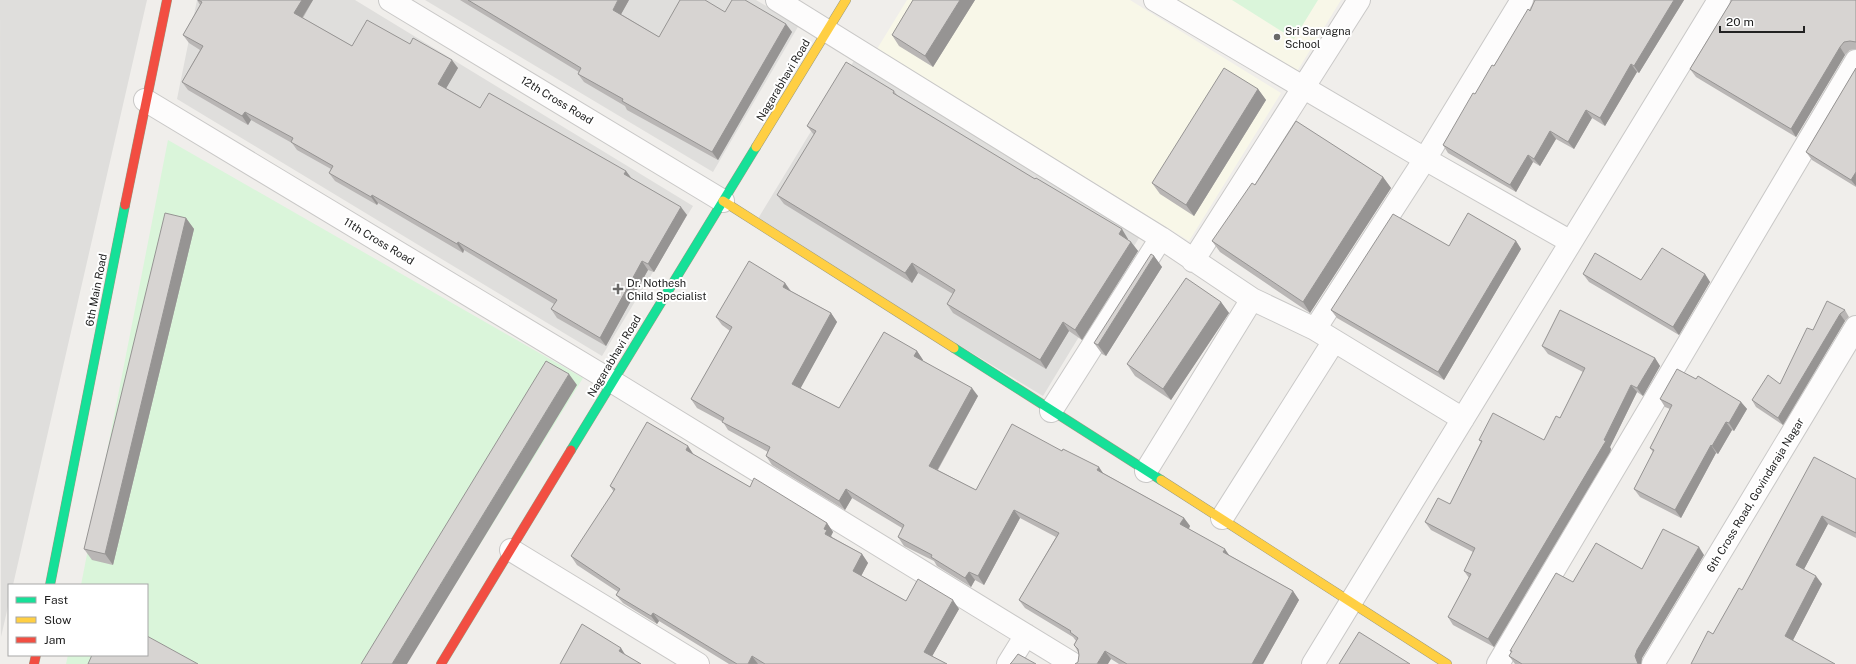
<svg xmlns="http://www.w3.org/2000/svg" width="1856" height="664" font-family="'Public Sans',sans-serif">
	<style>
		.residential { fill: #dfdedc }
		.education { fill: #f8f7e8 }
		.park { fill: #daf5da }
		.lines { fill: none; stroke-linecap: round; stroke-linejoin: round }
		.street-casing { stroke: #c9c8c7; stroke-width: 24 }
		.fast-casing { stroke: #999a82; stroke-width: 10 }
		.slow-casing { stroke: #999a82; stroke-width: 10 }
		.jam-casing { stroke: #999a82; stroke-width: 10 }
		.street { stroke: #fdfcfc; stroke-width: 22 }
		.fast { stroke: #16e098; stroke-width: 9 }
		.slow { stroke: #ffcf43; stroke-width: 9 }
		.jam { stroke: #f24e42; stroke-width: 9 }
		.wall { fill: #b9b6b5 }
		.shaded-wall { fill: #969493 }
		.building { fill: #d7d4d2; stroke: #969493 }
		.poi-dot { fill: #6a6968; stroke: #fff; stroke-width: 1.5 }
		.labels { text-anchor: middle; stroke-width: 4; stroke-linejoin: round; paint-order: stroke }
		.poi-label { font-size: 11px; fill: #222; stroke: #fff; text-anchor: start }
		.street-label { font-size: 11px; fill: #222; stroke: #fff }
	</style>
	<rect width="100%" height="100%" fill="#f0eeeb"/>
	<!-- residential -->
	<path class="residential" d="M0,0H147L13,585H9V602L1,637Z
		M197,0H355L693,206L602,356L177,99Z
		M425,0H756L799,25L713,172Z
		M855,59L1142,233L1043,396L756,222Z"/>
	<!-- education -->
	<path class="education" d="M907,0H1130L1281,93L1189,241L877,49Z
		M1177,0H1341L1296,73Z"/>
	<!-- park -->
	<path class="park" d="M1232,0H1318L1294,39Z
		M168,140L583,378L406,664H66L68,655H147V585H81Z"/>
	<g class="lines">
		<!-- street casing -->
		<g class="street-casing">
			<path id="street" d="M390,0L723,201
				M777,0L1161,238L1051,411
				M1155,0L1425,159L1571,242
				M145,100L613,382L1073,664
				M1193,261L1359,0
				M1252,299L1315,329L1463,419
				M1315,329L1425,159L1522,0
				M1146,471L1252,299L1161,238
				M1222,518L1334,341
				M511,550L698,664
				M1008,664L1026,635
				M1313,664L1719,0
				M1498,664L1856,61
				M1653,664L1856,327"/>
		</g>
		<!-- fast casing -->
		<g class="fast-casing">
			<path id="fast" d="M954,348L1161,480
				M571,450L756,147
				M50,585L125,205"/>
		</g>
		<!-- slow casing -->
		<g class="slow-casing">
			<path id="slow" d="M756,147L846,0
				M723,201L954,348
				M1161,480L1447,664"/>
		</g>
		<!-- jam casing -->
		<g class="jam-casing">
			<path id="jam" d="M125,205L167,0
				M34,664L36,655
				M441,664L571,450"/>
		</g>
		<!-- street -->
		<use href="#street" class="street"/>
		<!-- fast -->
		<use href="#fast" class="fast"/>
		<!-- slow -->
		<use href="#slow" class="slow"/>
		<!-- jam -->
		<use href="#jam" class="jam"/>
	</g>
	<!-- wall -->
	<path class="wall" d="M197,0H313L303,18L352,46L410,44L458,68L446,88L480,108L626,171L631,178L687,215L654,272L648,270L606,346L557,318L551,309L554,304L464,250L463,253L378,203L377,205L335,181L329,173L331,169L297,150L292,143L251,120L248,125L188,90L182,82L200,50L189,43L183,35L200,5Z
		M460,0H629L621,14L659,37L725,12L786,24L792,32L718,160L627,110L625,106L584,82L578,74L579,72Z
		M913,0H975L933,67L899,46L892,35Z
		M1535,0H1684L1639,73L1637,72L1605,126L1592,118L1574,149L1556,139L1540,166L1533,162L1516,192L1448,153L1443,145L1475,94L1530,11Z
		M1856,0V49L1850,50L1845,55L1796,137L1696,77L1690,69Z
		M1856,68V187L1812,160L1806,152Z
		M1258,89L1266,100L1194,216L1160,194L1152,183Z
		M894,91L897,95L1128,239V240L1131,242L1138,251L1082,340L1069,331L1046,369L953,313L947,304L953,294L918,273L912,283L784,204L777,195L814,135L807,126Z
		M1383,177L1391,188L1310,313L1220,252L1212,241L1255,185Z
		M186,218L194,229L113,565L92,560L84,549Z
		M1516,241L1521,249L1444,380L1337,318L1331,310L1449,246Z
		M1154,256L1162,267L1106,356L1102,354L1094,343Z
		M1583,274L1641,280L1705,274L1710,282L1679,335L1589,282Z
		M785,283L791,291L831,313L837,322L800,388L839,408L917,351L923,360H922L978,396L938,470L976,490L1062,451L1103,473L1184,518L1190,526L1189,529L1229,555L1293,591L1299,600L1263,664H1119L1111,659L1078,662L1079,655L1078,652L1074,645L1076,641L1073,637L1025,608L1019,600L1056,537L1020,518L984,585L975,580L971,587L937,566L934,561L904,546L898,537L902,528L852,498L845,510L772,465L766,456L768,452L728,430L723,422L697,408L691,399L730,331L722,325L716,317Z
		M1221,302L1229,313L1171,400L1135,376L1127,364Z
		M1845,310L1849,317L1845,321L1783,425L1756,407L1752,400L1780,384L1813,330Z
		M1542,346L1655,358L1660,366L1643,396L1637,392L1610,447L1611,449L1610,452L1494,647L1453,625L1448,617L1469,578L1464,571L1473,552L1431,530L1425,522L1450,504L1481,442L1479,440H1544L1560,418L1583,372L1548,354Z
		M1660,399L1741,402L1747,409L1734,431L1732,430L1718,454L1716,453L1681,518L1640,497L1634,489L1653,452L1650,448L1670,409L1665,407Z
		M694,455L750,487L827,523L833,532L831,536L832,537L862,554L868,563L861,576L906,601L959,609L932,656L947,664H729L659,621L657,624L623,603L616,595L618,592L577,565L571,556L614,492L610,486Z
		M1856,479V538L1828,524L1804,569L1822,584L1793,640L1713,634L1742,590Z
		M1704,555L1642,658L1641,664H1515L1509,656L1512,652L1510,651L1573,582L1642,569Z"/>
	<!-- shaded-wall -->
	<path class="shaded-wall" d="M302,0H313L300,21L294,13Z
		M618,0H629L619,18L613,10Z
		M960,0H975L933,67L925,56Z
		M1674,0H1684L1639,73L1634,66Z
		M786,24L792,32L718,160L712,152Z
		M1840,47L1845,55L1796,137L1791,129Z
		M452,60L458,68L444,92L438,84Z
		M1631,64L1637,72L1605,126L1600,118Z
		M1258,89L1266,100L1194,216L1186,205Z
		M1586,110L1592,118L1574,149L1568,142Z
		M245,112L251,120L248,125L242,116Z
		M1550,131L1556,139L1540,166L1534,159Z
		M1528,155L1533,162L1516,192L1510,185Z
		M626,171L632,179L624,174Z
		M1856,172V186L1851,180Z
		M1383,177L1391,188L1310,313L1303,302Z
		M372,195L378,203L377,205L371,197Z
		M681,207L687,215L654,272L648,264Z
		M186,218L194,229L113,565L105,554Z
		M1122,229L1128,239L1126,243L1119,234Z
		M1516,241L1521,249L1444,380L1438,372Z
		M458,242L464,250L463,253L457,244Z
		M1131,242L1138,251L1082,340L1075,330Z
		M1154,256L1162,267L1106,356L1098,345Z
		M642,261L648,270L606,346L600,338Z
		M912,263L918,273L912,283L905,273Z
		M1705,274L1710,282L1679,335L1673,327Z
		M785,283L791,292L783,287Z
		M1221,302L1229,313L1171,400L1163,389Z
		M831,313L837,322L798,393L792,384Z
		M1840,314L1845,321L1783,425L1778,418Z
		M1063,322L1069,331L1046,369L1040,360Z
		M917,351L923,360L920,364L914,356Z
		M1655,358L1660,366L1643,396L1637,388Z
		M569,374L577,385L407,664H392Z
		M1631,385L1637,392L1610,447L1611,449L1610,452L1494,647L1488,639L1604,440Z
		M972,388L978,396L935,474L929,466Z
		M1741,402L1747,409L1734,431L1729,423Z
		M1726,422L1732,430L1718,454L1712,446Z
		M1711,445L1716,453L1681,518L1675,510Z
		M688,446L694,455L692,459L686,450Z
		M1099,467L1105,476L1097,470Z
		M846,489L852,498L845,510L839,501Z
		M1014,510L1020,518L984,585L978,576Z
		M1822,516L1828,524L1802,573L1796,565Z
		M1184,518L1190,526L1186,533L1180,524Z
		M827,523L833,532L831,536L833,539L825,534L824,529Z
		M1699,547L1704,555L1642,658L1641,664H1638L1635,656L1637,650Z
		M1225,549L1231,558L1223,552Z
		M862,554L868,563L859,580L853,571Z
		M969,572L975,580L971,587L965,578Z
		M1816,576L1822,584L1791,644L1785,636Z
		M1293,591L1299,600L1263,664H1252Z
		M953,600L959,609L930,660L924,652Z
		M653,613L659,621L657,624L651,616Z
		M621,648L626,656L619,651Z
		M1105,651L1111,659L1108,664H1097Z
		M752,656L758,664H748Z"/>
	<!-- building -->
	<path class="building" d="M198,0H302L294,13L352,46L367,20L410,44L413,38L452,60L438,84L480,108L489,93L626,171L624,174L681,207L648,264L642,261L600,338L551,309L557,300L458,242L457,244L372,195L371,197L329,173L333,166L291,142L293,138L245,112L242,116L182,82L203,46L183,35L202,2Z
		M468,0H618L613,10L659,37L680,0H705L725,12L732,0H745L786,24L712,152L622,101L623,99L578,74L581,68Z
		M913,0H960L925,56L892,35Z
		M1535,0H1674L1634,66L1631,64L1600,118L1586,110L1568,142L1550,131L1534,159L1528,155L1510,185L1443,145L1473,93L1475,94L1492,65L1494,66L1528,9L1530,11Z
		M1732,0H1856V42L1850,41L1844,42L1840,47L1791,129L1690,69Z
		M846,62L894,91L893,93L1035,179L1036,178L1122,229L1119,234L1131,242L1075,330L1063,322L1040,360L947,304L955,290L912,263L905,273L777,195L816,131L807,126Z
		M1224,68L1258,89L1186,205L1152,183Z
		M1856,68V172L1851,180L1806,152Z
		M1296,121L1383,177L1303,302L1212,241L1252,183L1255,185Z
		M165,213L186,218L105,554L84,549Z
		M1468,213L1516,241L1438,372L1331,310L1393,214L1449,246Z
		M1662,248L1705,274L1673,327L1583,274L1595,253L1641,280Z
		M1151,254L1154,256L1098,345L1094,343Z
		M749,261L785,283L783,287L831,313L792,384L839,408L884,332L917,351L914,356L972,388L929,466L976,490L1012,424L1062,451L1063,449L1099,467L1097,470L1184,518L1180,524L1225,549L1223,552L1293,591L1252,664H1127L1105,651L1097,664H1075L1078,662L1079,655L1078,649L1074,645L1078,638L1070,632L1071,631L1019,600L1059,533L1014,510L978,576L969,572L965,578L931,557L932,555L898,537L904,525L846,489L839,501L766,456L770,447L722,422L724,418L691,399L732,327L716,317Z
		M1186,278L1221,302L1163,389L1127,364Z
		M1827,301L1845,310L1840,314L1778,418L1752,400L1768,375L1780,384L1807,328L1813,330Z
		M1560,310L1655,358L1637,388L1631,385L1604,440L1606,441L1604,444L1488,639L1448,617L1471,574L1464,571L1475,548L1425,522L1438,498L1450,504L1482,441L1479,440L1493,413L1544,440L1556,416L1560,418L1585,368L1542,346Z
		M546,361L569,374L392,664H361Z
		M1677,369L1696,379L1698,376L1741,402L1729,423L1726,422L1712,446L1711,445L1675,510L1634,489L1654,450L1650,448L1672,405L1660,399Z
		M647,422L688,446L686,450L750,487L754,478L827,523L824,529L827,530L825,534L862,554L853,571L906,601L918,579L953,600L924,652L947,664H765L752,656L748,664H737L653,613L651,616L616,595L620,589L571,556L615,489L610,486Z
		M1814,457L1856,479V533L1822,516L1796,565L1816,576L1785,636L1835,664H1691L1708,631L1713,634L1739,588L1742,590Z
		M1663,529L1699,547L1637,650L1635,656L1638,664H1522L1509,656L1512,651H1510L1556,573L1573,582L1596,543L1642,569Z
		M582,624L621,648L619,651L641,664H560Z
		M1359,632L1410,664H1339Z
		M147,636L198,664H88L92,655H147Z
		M1018,654L1036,664H1010L1012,662Z"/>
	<!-- markers -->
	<g class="poi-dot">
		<circle cx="1277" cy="37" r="4"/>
		<path d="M616 283h4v4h4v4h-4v4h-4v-4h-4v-4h4z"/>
	</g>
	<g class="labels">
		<!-- poi labels -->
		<g class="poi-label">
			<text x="1285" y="35">Sri Sarvagna<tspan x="1285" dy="13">School</tspan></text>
			<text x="627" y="287">Dr. Nothesh<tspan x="627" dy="13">Child Specialist</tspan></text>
		</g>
		<!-- street labels -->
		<g class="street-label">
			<text transform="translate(783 80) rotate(-59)" y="4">Nagarabhavi Road</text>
			<text transform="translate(557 100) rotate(31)" y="4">12th Cross Road</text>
			<text transform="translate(379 241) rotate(31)" y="4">11th Cross Road</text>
			<text transform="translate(96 290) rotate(-79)" y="4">6th Main Road</text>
			<text transform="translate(614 356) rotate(-59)" y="4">Nagarabhavi Road</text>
			<text transform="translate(1755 495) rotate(-59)" y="4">6th Cross Road, Govindaraja Nagar</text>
		</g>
	</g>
	<!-- legend -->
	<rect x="8" y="584" width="140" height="72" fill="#ffffff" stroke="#a7a7a7"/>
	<rect x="16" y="597" width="20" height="6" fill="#16e098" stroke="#a7a7a7"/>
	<text x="44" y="604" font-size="12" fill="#222222">Fast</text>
	<rect x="16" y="617" width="20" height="6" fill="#ffcf43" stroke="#a7a7a7"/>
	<text x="44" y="624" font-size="12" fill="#222222">Slow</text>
	<rect x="16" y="637" width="20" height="6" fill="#f24e42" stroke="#a7a7a7"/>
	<text x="44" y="644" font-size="12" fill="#222222">Jam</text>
	<!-- scale -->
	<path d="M1720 26v6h84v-6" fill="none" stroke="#222222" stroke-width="2"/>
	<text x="1726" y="26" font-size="12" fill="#222222" stroke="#ffffff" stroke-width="3" paint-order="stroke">20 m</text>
</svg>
